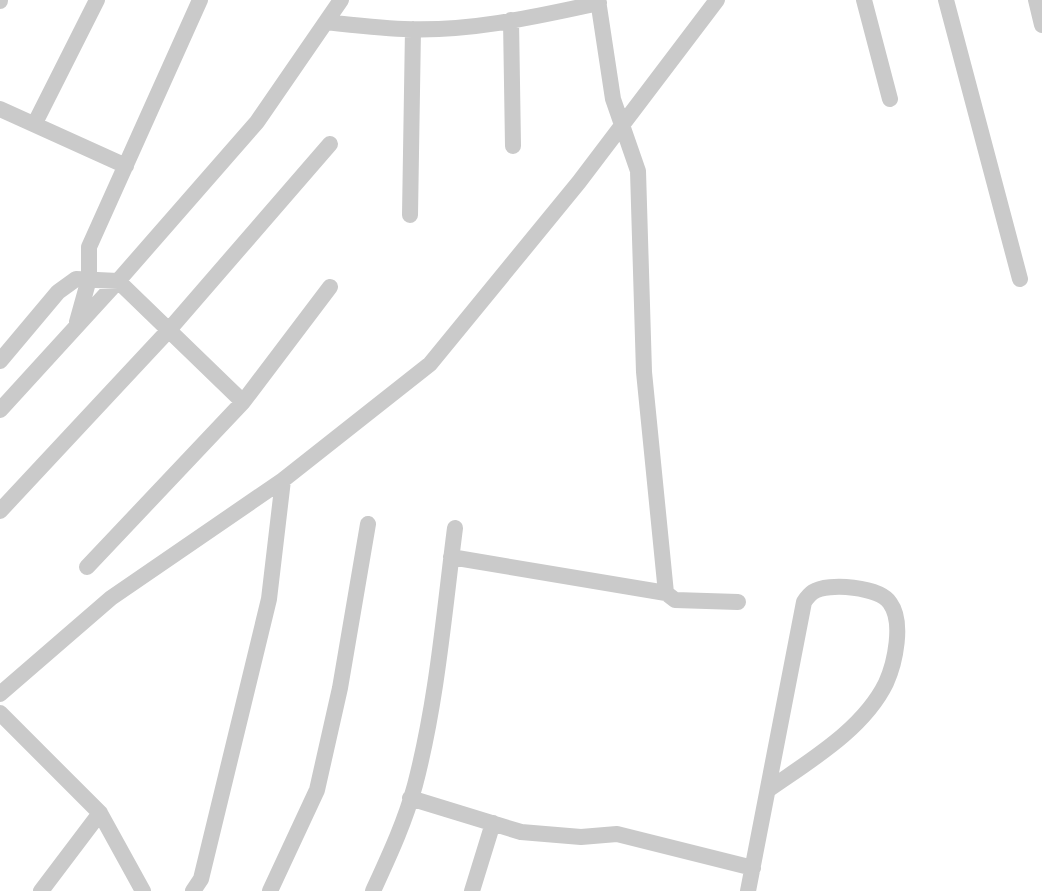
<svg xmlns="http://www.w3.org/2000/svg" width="1042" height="891" font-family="Barlow,sans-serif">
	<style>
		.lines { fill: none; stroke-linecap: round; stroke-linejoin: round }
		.minor { stroke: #cacaca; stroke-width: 16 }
	</style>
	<rect width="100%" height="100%" fill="#fff"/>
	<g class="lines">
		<!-- minor -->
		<path class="minor" d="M598,0L613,99L638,171L644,372L666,593L675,600L738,602
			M864,0L890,99
			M946,0L1020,279
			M1036,0L1042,25
			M0,1V0
			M511,20L513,146
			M326,22C352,25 378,28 404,29C469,32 535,17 599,3
			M0,109L126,166
			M35,123L97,0
			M410,215L413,29
			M77,322L89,279V247L200,0
			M0,361L58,292L76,279L118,281L243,402
			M0,410L118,281L257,122L341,0
			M0,511L168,331L330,144
			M451,557L666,593
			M87,567L243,402L330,287
			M0,694L111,598L283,480L430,364L579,182L717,0
			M0,713L100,813L143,891
			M410,798L521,832L581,837L617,834L753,868
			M41,891L100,813
			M193,891L201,879L269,599L283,480
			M270,891L317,790L340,688L368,524
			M373,891C389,856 405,822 415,785C437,701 444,613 455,528
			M472,891L493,823
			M748,891L804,602C806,599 810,594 813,592C828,582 880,587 890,603C904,622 895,663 886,683C863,730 809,761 768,790"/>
	</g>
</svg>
